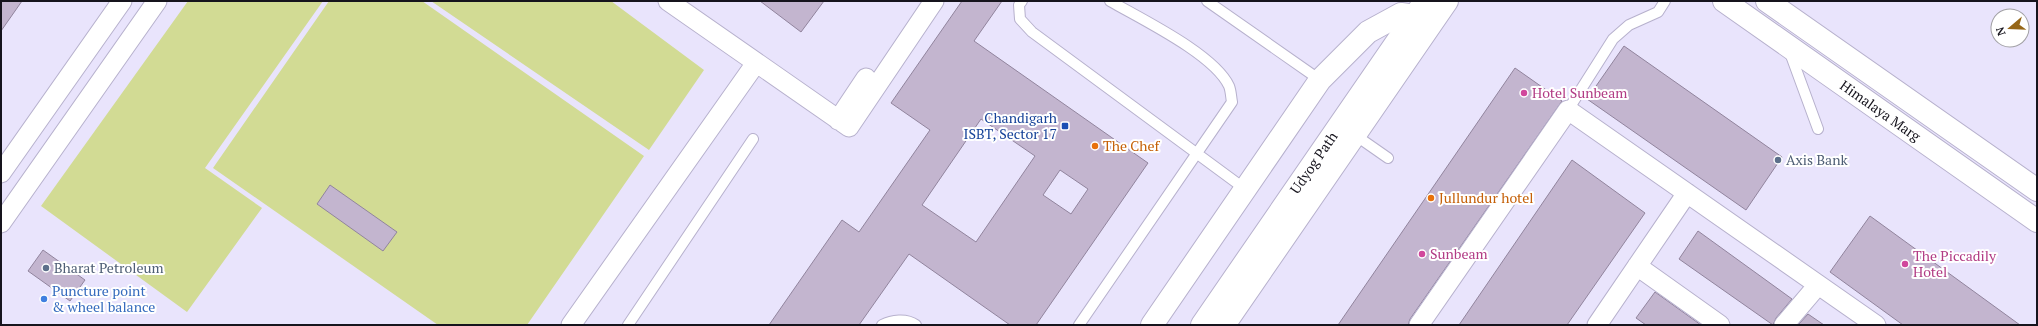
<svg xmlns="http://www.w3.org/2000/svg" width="2038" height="326" font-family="'PT Serif',serif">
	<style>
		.green { fill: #d2db94 }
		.building { fill: #c3b5cf; stroke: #91849d; fill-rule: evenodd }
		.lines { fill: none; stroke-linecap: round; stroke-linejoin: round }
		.service-casing { stroke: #b7b1cd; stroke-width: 12 }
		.minor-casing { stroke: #b7b1cd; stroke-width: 21 }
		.tertiary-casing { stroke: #b7b1cd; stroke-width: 24 }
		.secondary-casing { stroke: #b7b1cd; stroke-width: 24 }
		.service { stroke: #fff; stroke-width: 10 }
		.minor { stroke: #fff; stroke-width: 19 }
		.tertiary { stroke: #fff; stroke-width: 22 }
		.secondary { stroke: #fff; stroke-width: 22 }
		.hotel-dot { fill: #d1479c; stroke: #fff; stroke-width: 1.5 }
		.transit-dot { fill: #1a4fb4; stroke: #fff; stroke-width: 1.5 }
		.food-dot { fill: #e8710a; stroke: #fff; stroke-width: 1.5 }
		.service-dot { fill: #5c6f8a; stroke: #fff; stroke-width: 1.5 }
		.shop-dot { fill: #3f7fe0; stroke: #fff; stroke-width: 1.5 }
		.labels { text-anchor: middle; stroke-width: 4; stroke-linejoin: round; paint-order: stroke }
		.hotel-label { font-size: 14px; fill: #b23c85; stroke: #fff; text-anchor: start }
		.street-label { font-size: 14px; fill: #16141d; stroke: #fff }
		.transit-label { font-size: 14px; fill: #164399; stroke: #fff; text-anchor: end }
		.food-label { font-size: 14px; fill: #c56008; stroke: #fff; text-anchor: start }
		.service-label { font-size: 14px; fill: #4e5e75; stroke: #fff; text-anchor: start }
		.shop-label { font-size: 14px; fill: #366cbe; stroke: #fff; text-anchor: start }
	</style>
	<rect width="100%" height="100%" fill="#e9e4fc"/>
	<!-- green -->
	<path class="green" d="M188,1H323L205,168L262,208L187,312L41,206Z
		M329,1H422L644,156L527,325H438L213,168Z
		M431,1H611L704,70L649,150Z"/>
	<!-- building -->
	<path class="building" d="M1,1H22L1,31Z
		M760,1H824L801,32Z
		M962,1H1002L974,41L1148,163L1036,325H1010L909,254L859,325H769L842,220L859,232L930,130L891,103ZM981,119L1035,156L976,242L922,205ZM1060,170L1088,189L1071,214L1043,195Z
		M1624,46L1782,157L1746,210L1587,99Z
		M1515,68L1562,101L1410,319L1408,325H1338Z
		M1572,160L1645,213L1567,325H1459Z
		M330,185L397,232L383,251L317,204Z
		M1870,216L2020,325H1903L1830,272Z
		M1698,231L1792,299L1776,318L1773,325L1679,259Z
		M43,250L85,280L70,301L28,271Z
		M1655,292L1701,325H1646L1636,318Z
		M1808,314L1824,325H1798Z"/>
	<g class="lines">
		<!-- service casing -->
		<g class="service-casing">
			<path id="service" d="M1022,1L1019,5L1020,19L1032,32L1245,189
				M1207,1L1320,80
				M1789,50L1818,129
				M1568,110L1613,39L1629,25L1658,12L1665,1
				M1355,135L1388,158
				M628,325L753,139
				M882,325C892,320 906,318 916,325
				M1079,325L1232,102C1231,97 1231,91 1229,86C1214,54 1141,19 1110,1"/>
		</g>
		<!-- minor casing -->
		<g class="minor-casing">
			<path id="minor" d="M668,1L849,127L934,1
				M838,120L866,78
				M1,173L122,1
				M1,223L157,1
				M1637,266L1720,325
				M571,325L756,63
				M1419,325L1568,110L1876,325
				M1597,325L1687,193
				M1784,325L1818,285"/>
		</g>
		<!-- tertiary casing -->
		<g class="tertiary-casing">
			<path id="tertiary" d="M1152,325L1320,80L1368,32L1401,14L1415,16"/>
		</g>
		<!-- secondary casing -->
		<g class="secondary-casing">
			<g id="secondary">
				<path id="s1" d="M1724,1L2037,221"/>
				<path d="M1767,1L2037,190"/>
				<path id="s2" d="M1202,325L1425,1"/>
				<path d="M1224,325L1447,1"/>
			</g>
		</g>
		<!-- service -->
		<use href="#service" class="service"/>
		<!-- minor -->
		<use href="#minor" class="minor"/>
		<!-- tertiary -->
		<use href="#tertiary" class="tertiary"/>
		<!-- secondary -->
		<use href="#secondary" class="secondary"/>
	</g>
	<!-- markers -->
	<g class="hotel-dot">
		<circle cx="1524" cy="93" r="4"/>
		<circle cx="1422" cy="254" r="4"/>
		<circle cx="1905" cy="264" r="4"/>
	</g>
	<rect class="transit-dot" x="1061" y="122" width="8" height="8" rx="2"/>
	<g class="food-dot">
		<circle cx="1095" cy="146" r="4"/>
		<circle cx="1431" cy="198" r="4"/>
	</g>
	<g class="service-dot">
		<circle cx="1778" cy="160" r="4"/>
		<circle cx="46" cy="268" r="4"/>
	</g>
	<circle class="shop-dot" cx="44" cy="299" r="4"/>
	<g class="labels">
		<!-- hotel labels -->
		<g class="hotel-label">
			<text x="1532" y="98">Hotel Sunbeam</text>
			<text x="1430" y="259">Sunbeam</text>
			<text x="1913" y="261">The Piccadily<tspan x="1913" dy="16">Hotel</tspan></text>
		</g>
		<!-- street labels -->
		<g class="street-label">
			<text dy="5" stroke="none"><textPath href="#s1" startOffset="191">Himalaya Marg</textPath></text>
			<text dy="5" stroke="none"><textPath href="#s2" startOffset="197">Udyog Path</textPath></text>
		</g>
		<!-- transit labels -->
		<g class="transit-label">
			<text x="1057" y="123">Chandigarh<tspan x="1057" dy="16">ISBT, Sector 17</tspan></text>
		</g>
		<!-- food labels -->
		<g class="food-label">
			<text x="1103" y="151">The Chef</text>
			<text x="1439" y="203">Jullundur hotel</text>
		</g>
		<!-- service labels -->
		<g class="service-label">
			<text x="1786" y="165">Axis Bank</text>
			<text x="54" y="273">Bharat Petroleum</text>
		</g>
		<!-- shop labels -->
		<g class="shop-label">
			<text x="52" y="296">Puncture point<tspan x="52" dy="16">&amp; wheel balance</tspan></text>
		</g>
	</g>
	<!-- border -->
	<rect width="2038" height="326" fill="none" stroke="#16141d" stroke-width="4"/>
	<!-- north arrow -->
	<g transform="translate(2010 28) rotate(251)"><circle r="19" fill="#ffffff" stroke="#a2a1a5"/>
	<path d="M0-3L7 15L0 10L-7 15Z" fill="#966617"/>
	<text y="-6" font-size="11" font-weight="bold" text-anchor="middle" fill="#16141d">N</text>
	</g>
</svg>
